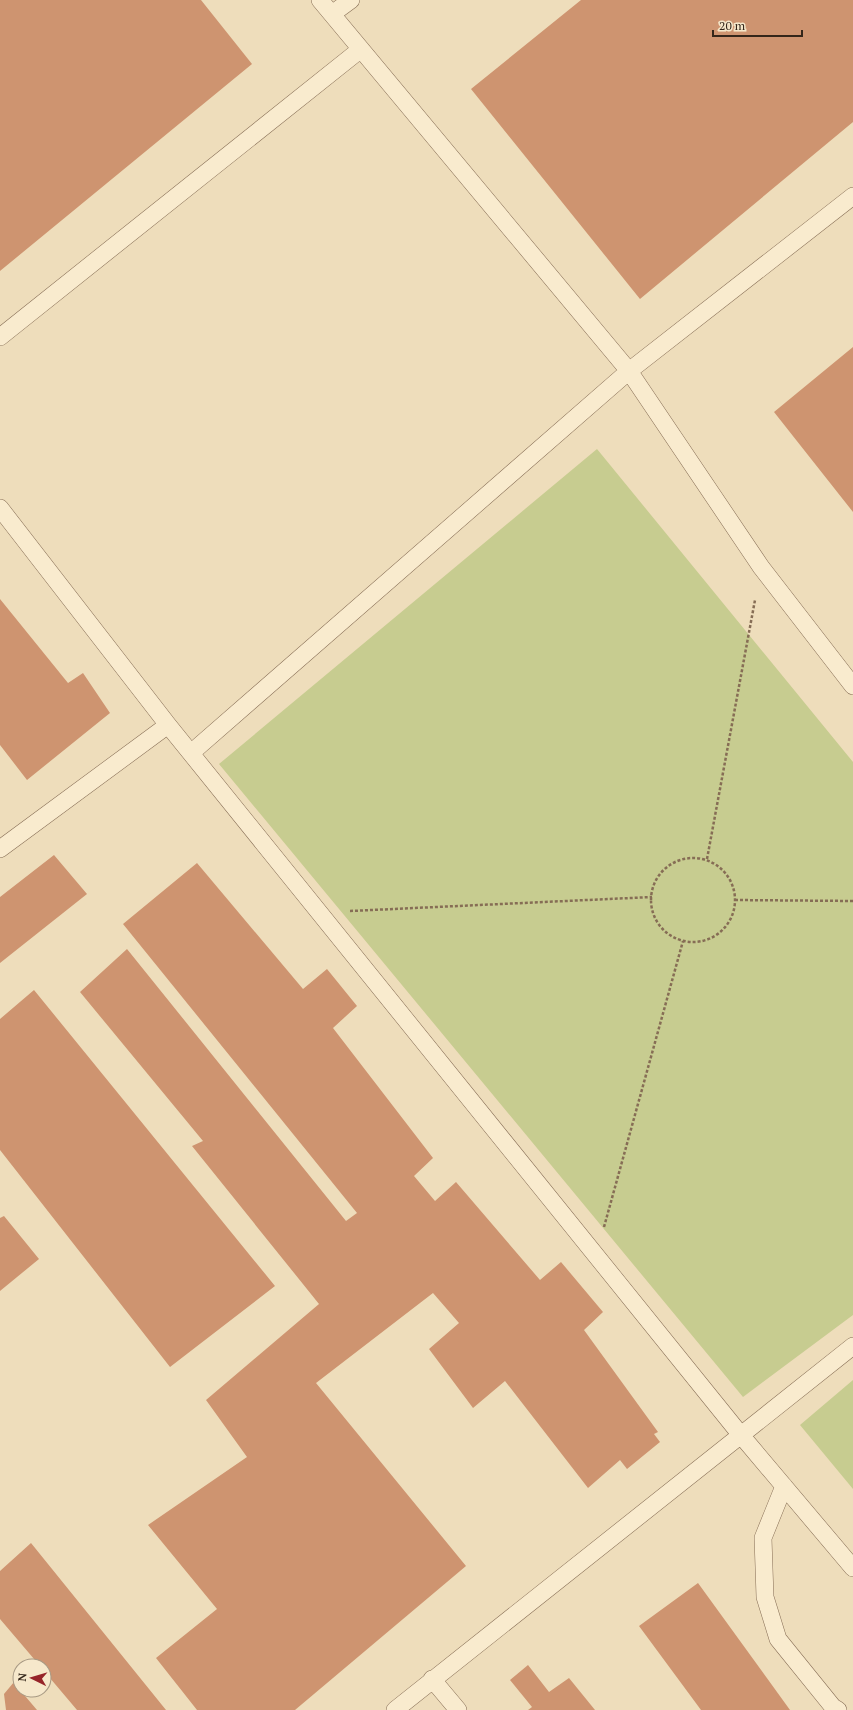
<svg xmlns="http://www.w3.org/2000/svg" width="853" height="1710" font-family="'PT Serif',serif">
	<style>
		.green { fill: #c7cc90 }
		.building { fill: #ce9470 }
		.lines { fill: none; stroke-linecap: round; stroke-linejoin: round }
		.lane-casing { stroke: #866d55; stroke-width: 18 }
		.path { stroke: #866d55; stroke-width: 2.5; stroke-dasharray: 3 2; stroke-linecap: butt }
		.lane { stroke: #f9ebce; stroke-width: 17 }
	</style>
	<rect width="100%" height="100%" fill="#edb"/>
	<!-- green -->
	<path class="green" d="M597,449L853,762V1315L743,1397L219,764Z
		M853,1380V1489L800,1425Z"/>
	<!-- building -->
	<path class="building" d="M0,0H201L252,64L0,271Z
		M581,0H853V122L640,299L471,89Z
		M853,347V512L774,412Z
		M0,599L68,683L83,673L110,713L27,780L0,745Z
		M54,855L87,894L0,963V897Z
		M197,863L303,989L327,969L357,1006L333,1028L433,1158L414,1176L435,1201L456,1182L540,1280L561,1262L603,1312L584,1330L658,1432L654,1434L660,1442L627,1469L620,1460L588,1488L505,1381L473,1408L429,1349L459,1323L433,1293L316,1383L466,1566L295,1710H197L156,1658L217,1609L148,1525L247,1457L206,1400L319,1304L192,1146L203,1141L80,992L127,949L346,1221L357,1213L123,924Z
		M34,990L275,1286L170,1367L0,1150V1019Z
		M4,1216L39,1259L0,1291V1218Z
		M31,1543L166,1710H77L44,1671V1666H40L0,1619V1571Z
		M698,1583L790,1710H701L639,1626Z
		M528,1665L549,1692L569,1678L595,1710H528L532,1707L510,1680Z
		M14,1682L20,1690L37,1710H6L4,1694Z"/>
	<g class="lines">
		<!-- lane casing -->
		<g class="lane-casing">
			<path id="lane" d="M320,0L629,371L761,567L853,686
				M332,14L351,0
				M0,337L361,49
				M0,508L168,725L740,1434L853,1568
				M191,753L629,371L853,196
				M0,849L168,725
				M784,1486L763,1538L765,1597L778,1639L833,1707L838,1710
				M432,1679L458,1710
				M395,1710L853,1346"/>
		</g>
		<!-- path -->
		<path class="path" d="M651 900a42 42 0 1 1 84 0a42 42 0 1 1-84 0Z
			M707,859L755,600
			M735,900L853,901
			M350,911L652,897
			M604,1227L683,941"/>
		<!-- lane -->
		<use href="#lane" class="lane"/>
	</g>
	<!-- north arrow -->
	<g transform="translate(32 1678) rotate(275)"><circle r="19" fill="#f6e8cb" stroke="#a89a84"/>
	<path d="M0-3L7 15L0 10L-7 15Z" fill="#962429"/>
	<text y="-6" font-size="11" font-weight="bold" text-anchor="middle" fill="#34261a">N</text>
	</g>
	<!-- scale -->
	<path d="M713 30v6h89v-6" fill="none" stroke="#34261a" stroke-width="2"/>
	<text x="719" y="30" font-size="12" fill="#34261a" stroke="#f6e8cb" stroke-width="3" paint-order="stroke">20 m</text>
</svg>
